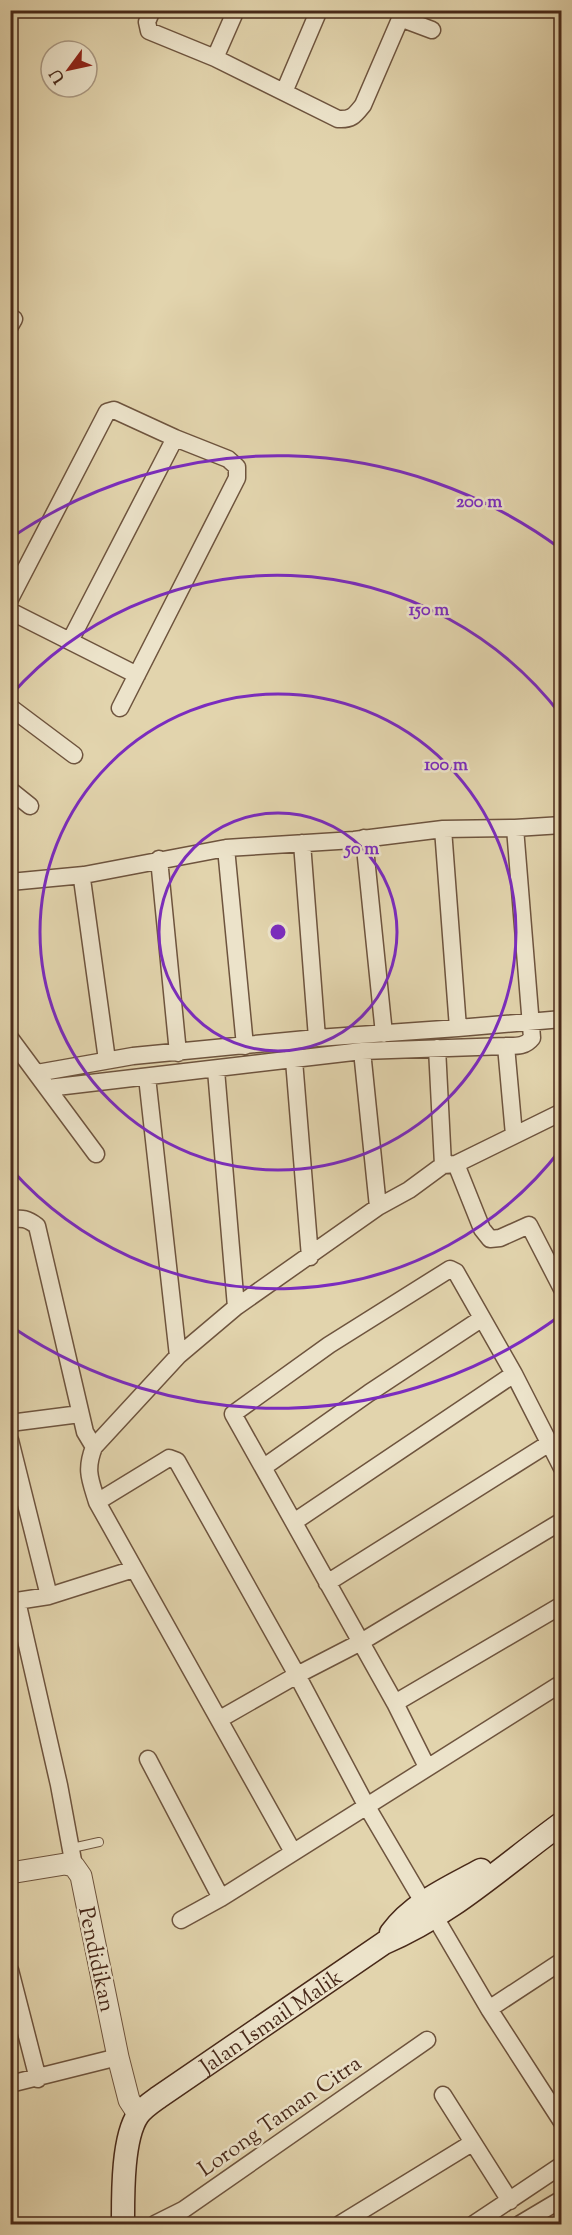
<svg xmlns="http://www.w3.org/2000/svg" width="572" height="2235" font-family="'Sorts Mill Goudy',serif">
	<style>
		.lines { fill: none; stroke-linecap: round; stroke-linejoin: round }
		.service-casing { stroke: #6e543e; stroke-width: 10 }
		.minor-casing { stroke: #6e543e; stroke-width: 19 }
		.tertiary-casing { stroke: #6e543e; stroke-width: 23 }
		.secondary-casing { stroke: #482919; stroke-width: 25 }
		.service { stroke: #ece3ca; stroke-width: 8 }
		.minor { stroke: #ece3ca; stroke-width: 16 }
		.tertiary { stroke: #ece3ca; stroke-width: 21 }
		.secondary { stroke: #ece3ca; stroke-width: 22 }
		.ring { fill: none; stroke: #7b2cbf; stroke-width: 3 }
		.labels { text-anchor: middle; stroke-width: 5; stroke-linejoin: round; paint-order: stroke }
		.street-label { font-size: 22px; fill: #482919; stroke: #ece3ca }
		.centre { fill: #7b2cbf; stroke: #ece3ca; stroke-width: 3 }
		.ring-label { font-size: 18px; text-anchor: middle; font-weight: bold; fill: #7b2cbf; stroke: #ece3ca; stroke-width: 5; stroke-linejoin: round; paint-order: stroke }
	</style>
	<rect width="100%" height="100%" fill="#e2d4ad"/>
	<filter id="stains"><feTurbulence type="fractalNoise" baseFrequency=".00333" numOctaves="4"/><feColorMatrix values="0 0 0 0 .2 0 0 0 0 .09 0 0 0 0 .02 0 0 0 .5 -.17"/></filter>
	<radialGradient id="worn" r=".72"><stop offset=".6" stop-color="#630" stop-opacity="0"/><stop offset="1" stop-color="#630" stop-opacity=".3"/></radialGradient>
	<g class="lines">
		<!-- service casing -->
		<g class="service-casing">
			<path id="service" d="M72,1848L99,1842"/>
		</g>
		<!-- minor casing -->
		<g class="minor-casing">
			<path id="minor" d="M152,10L147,22L149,31L215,58L338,119C352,120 355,115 363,105L404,10
				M400,18L432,30
				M215,58L236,10
				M284,92L319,10
				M10,326L14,319
				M10,599L107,412L114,410L175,438L228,459L237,467V478L120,708
				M10,611L137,675
				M70,641L175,438
				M10,707L74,755
				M10,790L30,806
				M443,829L458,1028
				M364,838L384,1034
				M302,843L317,1038
				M226,848L245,1046
				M159,859L178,1053
				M84,875L82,879L107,1060
				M10,882L84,875L226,848L354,840L443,829L515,828L562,825
				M10,1038L96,1154
				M293,1048L310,1257
				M437,1048L443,1165
				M362,1051L378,1207
				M216,1070L236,1307
				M37,1073L133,1056L317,1038L458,1028L562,1019
				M147,1077L178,1356
				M48,1088L362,1051L506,1046
				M514,1135L506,1046C516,1046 525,1047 532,1038L515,828
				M456,1164L562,1112
				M10,1220C22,1217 28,1219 37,1226L85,1432L94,1447
				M10,1423L80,1414
				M10,1440L49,1596
				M264,1467L369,1393L481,1319
				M97,1502L169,1458L177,1461L297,1675L366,1805L423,1902
				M294,1522L514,1374
				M327,1583L548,1444
				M17,1601L59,1785L74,1866
				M10,1602L49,1596L134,1569
				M395,1703L562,1605
				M220,1719L297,1675L361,1642L562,1521
				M148,1759L221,1898
				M427,1767L395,1703L233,1414L329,1345L450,1269L456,1272L514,1374L562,1468
				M293,1852L97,1502C90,1479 85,1470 94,1447L178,1356L236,1307L378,1207L409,1190L443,1165L456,1164L482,1229L490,1239L500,1238L529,1225L562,1289
				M435,1917L489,2009L562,2122
				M181,1920L221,1898L562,1683
				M10,1970L38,2079
				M489,2009L562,1961
				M10,2084L118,2057
				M443,2095L510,2201
				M155,2224L183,2210L427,2040
				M340,2224L472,2143
				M474,2224L562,2165
				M520,2224L562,2199"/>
		</g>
		<!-- tertiary casing -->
		<g class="tertiary-casing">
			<path id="tertiary" d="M10,1873L65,1864L74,1866L81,1876L118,2057L129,2100L138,2114"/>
		</g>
		<!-- secondary casing -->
		<g class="secondary-casing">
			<g id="secondary">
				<path d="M391,1933C413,1903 448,1888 481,1870"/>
				<path id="s1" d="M123,2224C123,2197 122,2138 138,2115C143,2108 152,2102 159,2097L384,1943C451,1915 504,1865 562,1823"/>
			</g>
		</g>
		<!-- service -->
		<use href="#service" class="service"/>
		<!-- minor -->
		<use href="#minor" class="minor"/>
		<!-- tertiary -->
		<use href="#tertiary" class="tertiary"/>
		<!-- secondary -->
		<use href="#secondary" class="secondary"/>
	</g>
	<!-- distance rings -->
	<g class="ring">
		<circle cx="278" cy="932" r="119"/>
		<circle cx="278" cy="932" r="238"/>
		<path d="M561 1149A357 357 0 0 1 11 1169M11 695A357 357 0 0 1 561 715"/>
		<path d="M561 1315A476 476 0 0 1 12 1327M12 537A476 476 0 0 1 561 549"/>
	</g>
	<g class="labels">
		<!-- street labels -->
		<g class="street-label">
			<text transform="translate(98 1959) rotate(78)" y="8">Pendidikan</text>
			<text dy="8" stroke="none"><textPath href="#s1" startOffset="274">Jalan Ismail Malik</textPath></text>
			<text transform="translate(279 2115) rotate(-35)" y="8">Lorong Taman Citra</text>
		</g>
	</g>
	<circle cx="278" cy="932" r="9" class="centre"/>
	<g class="ring-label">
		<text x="479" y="507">200 m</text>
		<text x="429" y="615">150 m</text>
		<text x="446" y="770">100 m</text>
		<text x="362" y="854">50 m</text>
	</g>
	<!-- margin -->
	<rect width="572" height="2235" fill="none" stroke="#e2d4ad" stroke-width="36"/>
	<rect x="12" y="12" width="548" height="2211" fill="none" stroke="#482919" stroke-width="3"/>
	<rect x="18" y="18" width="536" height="2199" fill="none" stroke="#482919" stroke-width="1.5"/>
	<!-- north arrow -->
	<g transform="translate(69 69) rotate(237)"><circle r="28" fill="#ece3ca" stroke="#aa9983" stroke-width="1.5"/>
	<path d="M0-4.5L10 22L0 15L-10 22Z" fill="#8f2418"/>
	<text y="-9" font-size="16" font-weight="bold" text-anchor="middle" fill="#482919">U</text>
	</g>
	<rect width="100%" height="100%" filter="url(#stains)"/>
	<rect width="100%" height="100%" fill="url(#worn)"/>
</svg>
